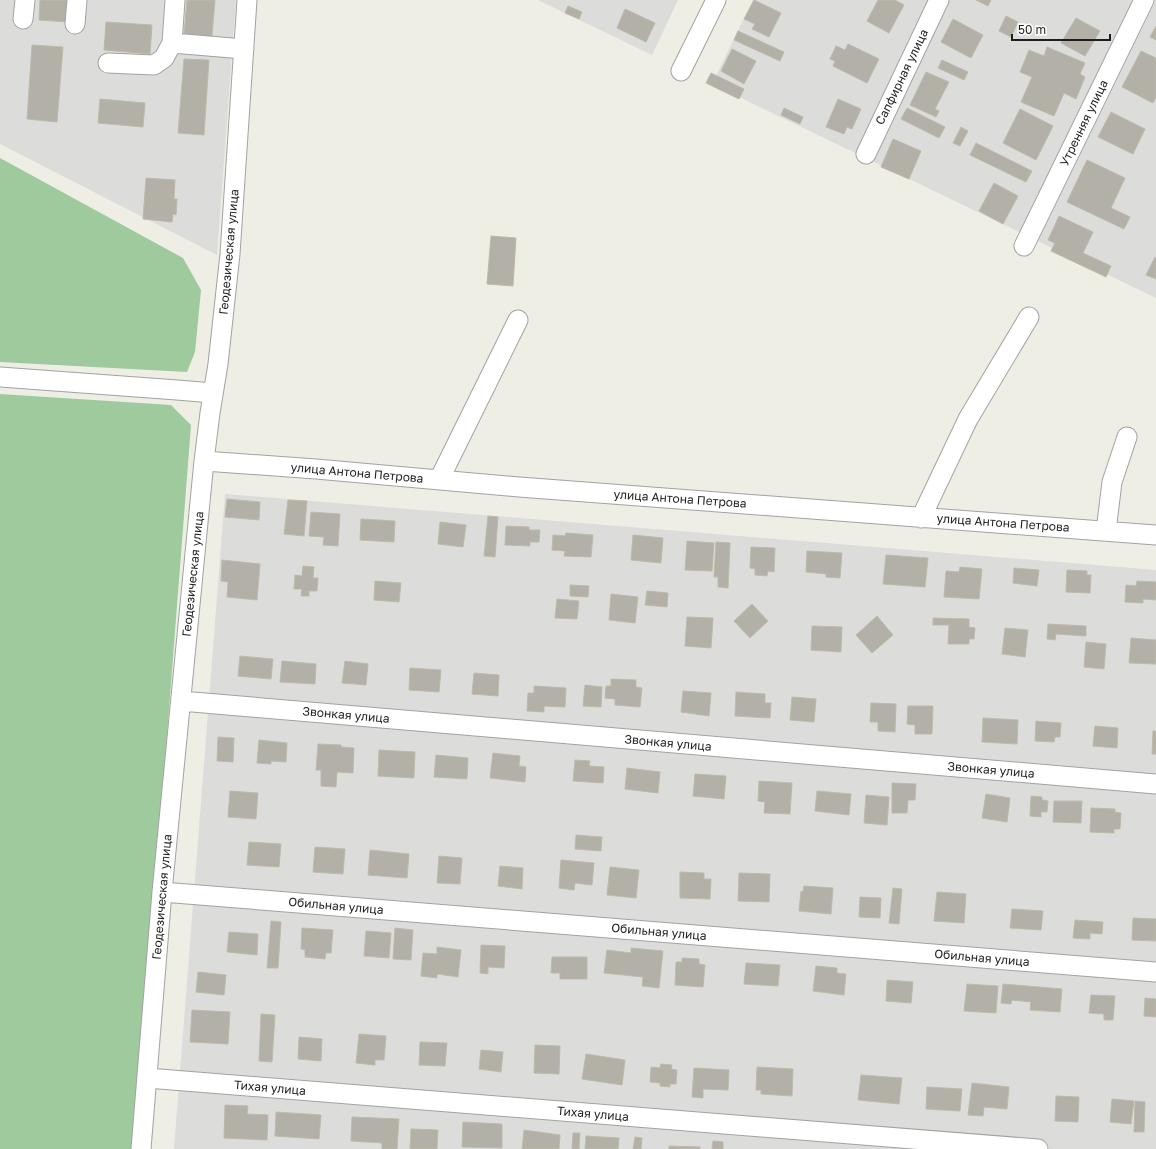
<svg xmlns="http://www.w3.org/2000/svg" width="1156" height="1149" font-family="'Golos Text',sans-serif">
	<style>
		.residential { fill: #dcdcdb }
		.forest { fill: #9eca9e }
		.building { fill: #b3b0a8; stroke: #bfb9a9 }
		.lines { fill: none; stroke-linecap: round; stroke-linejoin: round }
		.minor-casing { stroke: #a2a2a2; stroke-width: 21 }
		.minor { stroke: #fff; stroke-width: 19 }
		.labels { text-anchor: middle; stroke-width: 3; stroke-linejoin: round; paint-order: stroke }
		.street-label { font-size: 12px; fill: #1e1e1e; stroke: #fff }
	</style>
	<rect width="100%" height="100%" fill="#eeeee5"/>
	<!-- residential -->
	<path class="residential" d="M0,0H236L217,255L0,144Z
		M538,0H678L652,55Z
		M753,0H1156V298L712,84Z
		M225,494L1156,570V1149H174Z"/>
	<!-- forest -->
	<path class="forest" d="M0,158L183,258L201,290L195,352L187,372L0,362Z
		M0,394L171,405L191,425L135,1149H0Z"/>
	<!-- building -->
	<path class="building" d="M40,0H68L67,22L39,20Z
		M187,0H215L212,36L184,34Z
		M754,0L781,13L769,37L752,29L755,24L744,19Z
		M878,0H895L904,5L889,33L867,21Z
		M976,0H991L988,6Z
		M568,6L582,12L579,19L565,13Z
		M625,9L655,23L646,42L617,28Z
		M1006,16L1018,22L1011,37L999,31Z
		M1076,18L1100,31L1085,56L1061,43Z
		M953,19L983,35L971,58L941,42Z
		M106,22L152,25L150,54L104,50Z
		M1156,26V40L1150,37Z
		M738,31L784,52L780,61L734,40Z
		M848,44L879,59L867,83L833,66L835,61L830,59L836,46L845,50Z
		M32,45L63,47L57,122L27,119Z
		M1047,47L1085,63L1080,74L1085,77L1076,99L1064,93L1054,116L1021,102L1032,77L1020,72L1029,50L1044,56Z
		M732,49L756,61L744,84L721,71Z
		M1141,51L1156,58V97L1153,103L1122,87Z
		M184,59L209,60L204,135L178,133Z
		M942,60L968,72L964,80L938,68Z
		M926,72L949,82L935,109L939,111L936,117L910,105Z
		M711,73L744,89L739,99L706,83Z
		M100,99L145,103L143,127L98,123Z
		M838,99L861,109L852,129L847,127L844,134L826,127Z
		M784,108L803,117L800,124L781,115Z
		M907,108L945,127L939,138L901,119Z
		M1020,109L1053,126L1036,160L1003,143Z
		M1111,112L1145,129L1133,154L1098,137Z
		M961,127L968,131L960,146L953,143Z
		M893,139L921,151L909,179L881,167Z
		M976,143L1032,171L1026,182L970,155Z
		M1087,160L1125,178L1111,208L1130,217L1124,229L1067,202Z
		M146,178L175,180L174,199H177L176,215L173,214L172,222L143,219Z
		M994,183L1018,196L1003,224L979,211Z
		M1059,216L1093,232L1083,253L1111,266L1106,277L1051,251L1055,243L1048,240Z
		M491,236L516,238L513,286L487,284Z
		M1155,257L1156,258V279L1146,275Z
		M227,499L260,502L259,520L225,517Z
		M288,500L307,501L304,536L284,534Z
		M311,512L340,514L338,546L323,545L324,537L309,536Z
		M488,516L498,517L495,557L484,556Z
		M361,519L395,521L394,542L360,540Z
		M440,522L466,525L463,547L438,544Z
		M506,526L529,527V530H540L539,542H530V546L505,545Z
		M566,533L593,535L591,557L564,556L565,551L552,550L553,535L565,536Z
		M633,535L663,538L661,563L631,560Z
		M687,541L714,543L712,571L685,570Z
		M716,542L730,543L728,588L718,587V577H714Z
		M751,547L775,548L774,572L768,571L767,576L755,575V569L750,568Z
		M807,551L842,553L840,578L826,577V574L806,572Z
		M886,555L928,558L925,587L883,584Z
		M222,560L260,564L257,600L227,597L228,582L221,581Z
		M303,566L314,567L313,578H318L317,591H309V596H301L302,589H294L295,575L302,576Z
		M960,567L982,569L979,599L944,597L946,571L959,572Z
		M1014,568L1039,570L1037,586L1013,583Z
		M1067,570L1087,571V575H1091L1090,593L1066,592Z
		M375,581L401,583L399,602L374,600Z
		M1137,581L1156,582V600L1143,599V603L1125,602L1126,585L1136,586Z
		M570,585L589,586L588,597L570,596Z
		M647,591L668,593L667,607L645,605Z
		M611,594L638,597L635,623L609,620Z
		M557,599L579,601L577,619L555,618Z
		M752,604L768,621L750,638L734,621Z
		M877,616L893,635L872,653L856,635Z
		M687,617L713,618L711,648L685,646Z
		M933,618L969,619V627L975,628L974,639H969V644H948L949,625H933Z
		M1048,624L1086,626V636L1056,634L1055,640L1047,639Z
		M812,626L842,627L841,652L811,650Z
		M1005,628L1028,630L1025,657L1002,654Z
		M1131,638L1156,640V664L1129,663Z
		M1086,642L1106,644L1104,669L1084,667Z
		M240,656L273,659L271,679L238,676Z
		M282,661L316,664L315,684L280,682Z
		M345,661L368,664L366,685L342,683Z
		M410,668L441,670L439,692L409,690Z
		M474,673L499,675L498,696L472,694Z
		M611,679L636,680V687L642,688L640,707L615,705V699L605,698L606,686H611Z
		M585,685L602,687L601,707L583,706Z
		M534,686L566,688L565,707L544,706V712L527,711L528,693H534Z
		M683,691L711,693L709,716L681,712Z
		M736,692L765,694V703H771L770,718L735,716Z
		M792,697L816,699L814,722L790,720Z
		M871,703L896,704L895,732L878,731V722H870Z
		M908,706H933L932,734H915V725L907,724Z
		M983,718L1018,720L1017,744L982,742Z
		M1036,721L1061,723L1060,737H1055L1054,742L1035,741Z
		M1095,726L1118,728L1117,748L1093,746Z
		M1153,731H1156V754H1152Z
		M218,737L234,738L233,762L217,761Z
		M259,740L287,743L286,762L271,761V764L257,763Z
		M318,744L341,745V747L354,748L353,773L337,772L336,787L321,786V770H316Z
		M379,750L415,752L414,778L378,776Z
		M493,753L520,756L519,766L526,767L525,782L490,778Z
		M436,755L468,758L467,779L434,777Z
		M575,760L590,761L589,766L604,767L603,783L573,781Z
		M627,768L660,772L658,793L625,789Z
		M695,774L726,776L724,799L693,796Z
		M759,781L792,783L790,814L764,813L765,802L758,801Z
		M892,783L916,784L915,800H908L907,813H892Z
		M230,791L258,793L256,819L228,817Z
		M817,791L851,794L849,815L815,811Z
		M986,794L1010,798L1007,822L982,818Z
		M866,795L889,797L887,825L864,823Z
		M1031,796L1042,797V800L1048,801L1047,812H1041V817L1030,816Z
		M1054,801H1082L1081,823L1053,822Z
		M1091,808L1115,809V812L1121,813L1120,829H1114V833L1090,832Z
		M576,835L602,837L601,851L575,849Z
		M249,842L281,844L279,867L247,865Z
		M315,847L345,849L343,874L313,872Z
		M370,850L409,854L407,878L368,875Z
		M439,856L462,858L460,884L437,883Z
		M561,860L594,863L592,885L575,883L574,890L559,888Z
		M500,866L523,868L522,889L498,886Z
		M610,867L639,870L636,898L607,895Z
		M680,872L704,873V879H711L710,899L680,898Z
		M739,873L770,874L769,902L738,901Z
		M804,886L833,888L831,914L799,911L801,891L803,892Z
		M893,888L902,889L899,924L889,923Z
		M937,892L966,894L964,923L934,921Z
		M860,897L881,898L880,918L859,917Z
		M1012,909L1043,911L1041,930L1010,928Z
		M1133,918L1156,919V941L1132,940Z
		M1075,920L1103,922L1102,934L1090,933V939L1073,938Z
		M271,921L281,922L278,968H267Z
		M302,928L333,930L331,953H326L325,959L305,957V950L301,949Z
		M395,928L413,930L411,960L393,959Z
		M366,931L391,933L389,958L364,956Z
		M229,932L258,934L257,955L227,952Z
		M481,945L505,946L504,968L488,967V974L480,973Z
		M437,947L461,950L458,977L437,974V978L421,976L423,953L437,954Z
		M631,948L663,951L659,988L642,986L643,977L604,973L607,950L631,953Z
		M552,957H587V979H560V973H551Z
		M682,958L699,959V964L705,965L703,987L675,985L676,962H682Z
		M746,963L780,965L778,986L744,984Z
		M816,966L837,968V973L846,974L844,995L813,991Z
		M198,972L226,975L224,995L196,992Z
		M887,980L913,982L911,1003L886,1001Z
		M967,984L998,986L996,1013L964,1011Z
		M1003,984L1062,989L1060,1012L1030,1010L1031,1002L1012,1000L1011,1004L1001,1003Z
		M1091,995L1115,996L1113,1020H1104V1014L1089,1013Z
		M1145,998L1156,999V1017L1144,1016Z
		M192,1010L230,1012L228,1044L190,1042Z
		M261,1014L275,1015L272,1062L259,1061Z
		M359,1034L386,1036L384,1060H375V1065L356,1063Z
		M299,1037L322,1039L321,1061L298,1059Z
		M420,1042L447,1043L445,1066L419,1065Z
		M535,1045L560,1046L559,1074L534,1073Z
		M481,1050L503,1052L501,1072L479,1069Z
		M586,1054L625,1060L622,1085L582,1079Z
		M661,1064L672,1065L671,1069L677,1070L676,1084H670V1087L660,1086V1083L650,1082L651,1067L660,1068Z
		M757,1067L793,1069L792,1096L761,1094V1090H756Z
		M694,1068L729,1070L728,1090L703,1089V1098L692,1097Z
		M861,1075L902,1078L899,1104L858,1100Z
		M972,1083L1009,1087L1007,1109L984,1107L983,1116L968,1115Z
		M927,1087L962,1089L960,1111L926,1109Z
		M1056,1096L1079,1097L1078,1122L1055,1121Z
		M1112,1099L1134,1101L1131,1124L1110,1122Z
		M1135,1101L1145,1102L1144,1132H1134Z
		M225,1105L248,1106L247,1114L268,1115L267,1140L224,1138Z
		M276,1112L321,1115L319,1139L275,1136Z
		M352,1117L399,1119L397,1149H382V1143L351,1141Z
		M463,1122L502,1124V1148L462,1147Z
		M411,1129L438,1130L437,1149H410Z
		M524,1130L560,1135L559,1149H522Z
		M573,1133H580L579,1149H572Z
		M586,1136L619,1138L618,1149H585Z
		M635,1137L642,1138L641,1149H633Z
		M713,1141L723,1142V1149H712Z
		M669,1146L700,1147V1149H669Z"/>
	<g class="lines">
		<!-- minor casing -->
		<g class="minor-casing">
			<path id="minor" d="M175,0L172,43L244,49
				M23,19L25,0
				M75,24L77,0
				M108,63L154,65L164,58L172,43
				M681,71L716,0
				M866,154L939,0
				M1024,246L1144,0
				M0,377L177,390L213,393
				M204,461L316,469L519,487L1156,535
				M439,480L518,320
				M921,518L968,419L1029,317
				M1106,531L1112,482L1127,437
				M181,701L1156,784
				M162,892L1156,972
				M147,1078L1038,1149
				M141,1149L162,892L204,461L210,413L218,364L230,254L247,0"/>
		</g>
		<!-- minor -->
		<use href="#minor" class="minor"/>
	</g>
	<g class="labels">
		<!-- street labels -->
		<g class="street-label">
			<text transform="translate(902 77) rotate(-64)" y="4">Сапфирная улица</text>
			<text transform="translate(1084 123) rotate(-64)" y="4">Утренняя улица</text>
			<text transform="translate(229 252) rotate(-85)" y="4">Геодезическая улица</text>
			<text transform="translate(357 473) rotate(5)" y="4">улица Антона Петрова</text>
			<text transform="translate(680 499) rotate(4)" y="4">улица Антона Петрова</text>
			<text transform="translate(1003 523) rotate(4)" y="4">улица Антона Петрова</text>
			<text transform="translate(193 574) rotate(-84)" y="4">Геодезическая улица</text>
			<text transform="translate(346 715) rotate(5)" y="4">Звонкая улица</text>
			<text transform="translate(668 743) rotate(5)" y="4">Звонкая улица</text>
			<text transform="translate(991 770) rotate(5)" y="4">Звонкая улица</text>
			<text transform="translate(162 897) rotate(-85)" y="4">Геодезическая улица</text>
			<text transform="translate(336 906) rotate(5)" y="4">Обильная улица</text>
			<text transform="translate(659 932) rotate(5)" y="4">Обильная улица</text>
			<text transform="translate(982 958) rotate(5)" y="4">Обильная улица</text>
			<text transform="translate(270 1088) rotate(5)" y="4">Тихая улица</text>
			<text transform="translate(593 1114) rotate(5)" y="4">Тихая улица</text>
		</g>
	</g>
	<!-- scale -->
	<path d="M1012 34v6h98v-6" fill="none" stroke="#1e1e1e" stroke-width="2"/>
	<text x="1018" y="34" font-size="12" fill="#1e1e1e" stroke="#ffffff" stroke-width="3" paint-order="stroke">50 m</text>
</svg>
